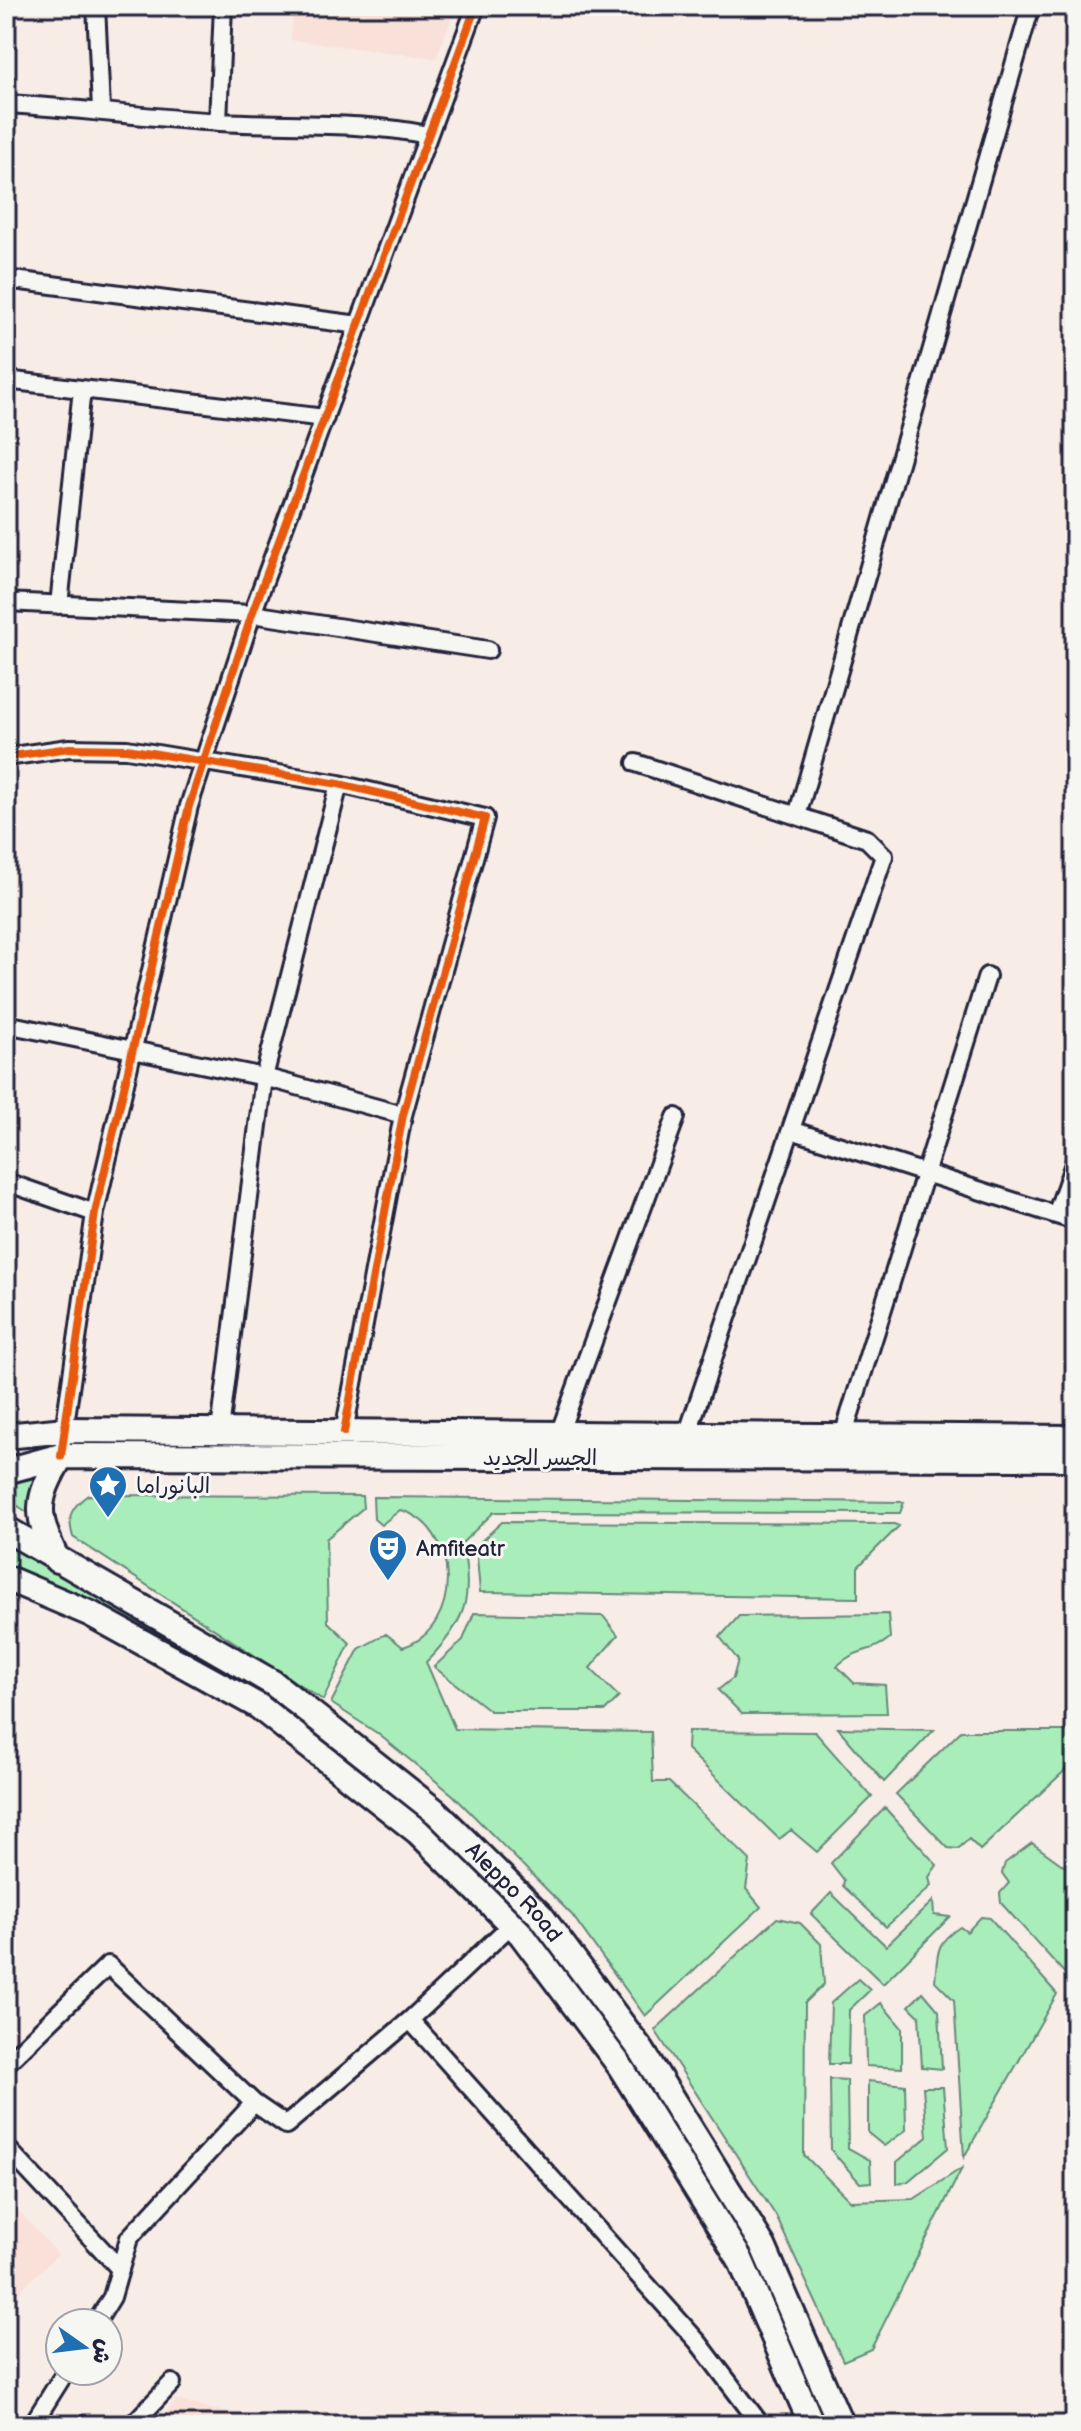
<svg xmlns="http://www.w3.org/2000/svg" width="1081" height="2431" font-family="'Balsamiq Sans','Playpen Sans Arabic',sans-serif">
	<style>
		.built { fill: #f9e0d8 }
		.grass { fill: #a9eeba; stroke: #66887a; stroke-width: 2 }
		.lines { fill: none; stroke-linecap: round; stroke-linejoin: round }
		.street-casing { stroke: #22223b; stroke-width: 22 }
		.primary-casing { stroke: #22223b; stroke-width: 30 }
		.street { stroke: #f6f6f2; stroke-width: 16 }
		.primary { stroke: #f6f6f2; stroke-width: 24 }
		.cycleway-casing { stroke: #f6f6f2; stroke-width: 13 }
		.cycleway { stroke: #e8590c; stroke-width: 8 }
		.labels { text-anchor: middle; stroke-width: 6; stroke-linejoin: round; paint-order: stroke }
		.street-label { font-size: 22px; fill: #22223b; stroke: #f6f6f2 }
		.poi-label { font-size: 22px; fill: #22223b; stroke: #f6f6f2; text-anchor: start }
	</style>
	<rect width="100%" height="100%" fill="#f7ece6"/>
	<filter id="ink" filterUnits="userSpaceOnUse"><feTurbulence type="fractalNoise" baseFrequency=".0125" numOctaves="2"/><feDisplacementMap in="SourceGraphic" scale="16" xChannelSelector="R" yChannelSelector="G"/><feConvolveMatrix kernelMatrix="1 2 1 2 8 2 1 2 1" color-interpolation-filters="sRGB"/></filter>
	<g filter="url(#ink)">
		<!-- built -->
		<path class="built" d="M294,6H456L436,58L291,40Z
			M6,2197L58,2254L6,2304Z
			M176,2400L224,2412L237,2425H156Z"/>
		<!-- grass -->
		<path class="grass" d="M37,1478L27,1512L6,1498V1484Z
			M88,1495L362,1496L363,1508L326,1539L328,1622L350,1643L323,1700L73,1537C67,1516 70,1508 88,1495Z
			M373,1497L904,1502L900,1513L494,1512L462,1543C474,1598 466,1622 426,1662L455,1729L651,1732L653,1782H669L750,1860L746,1889L761,1907L645,2016L572,1915L453,1795L377,1733L331,1703L359,1649L386,1634L403,1647C463,1629 461,1526 400,1510L381,1525L374,1519Z
			M502,1522L894,1524L899,1526L858,1567V1598L480,1592L476,1546Z
			M6,1535L293,1712L461,1847L520,1906L633,2055L743,2227L797,2348C769,2290 742,2232 708,2177C674,2122 636,2069 598,2017C562,1967 525,1916 480,1872C342,1736 184,1641 6,1565Z
			M474,1613L603,1616L618,1635L590,1668L619,1697L605,1711H490L434,1667L463,1640Z
			M888,1614L890,1638C869,1655 859,1646 837,1666L854,1683L885,1685L887,1713L742,1714L718,1690L733,1678L738,1660L720,1637L739,1616Z
			M838,1728L934,1730L884,1782Z
			M688,1731L815,1732L872,1797L817,1852L791,1830L779,1839L687,1749Z
			M961,1731H1075V1761L980,1850L969,1839L958,1849L948,1848L896,1794Z
			M885,1808L937,1865L929,1877L931,1886L886,1927L843,1886L844,1880L831,1863Z
			M1032,1843L1075,1874V1964L1068,1977L1001,1903L1000,1893L1009,1883L1002,1873L1005,1863Z
			M831,1893L886,1946L933,1901L934,1915L950,1917L883,1984L811,1914Z
			M981,1917L990,1918L1057,1994L964,2157L954,2000L935,1981C938,1952 935,1943 960,1927L967,1932Z
			M777,1918L800,1923L821,1944L824,1984L805,2003L804,2155L850,2201L914,2199L962,2168L871,2349L843,2361L776,2216L655,2030Z
			M858,1979L870,1990L849,2010L848,2064H829L831,2003Z
			M923,1992L939,2011L942,2069L922,2067L919,2016L909,2006Z
			M881,2003L902,2028V2068L866,2066L865,2016Z
			M830,2079L847,2080L848,2148L870,2160L871,2182L860,2183L831,2150Z
			M868,2081L905,2085L906,2130L884,2146L868,2133Z
			M923,2087H943L948,2148L907,2182L897,2183V2162L927,2137Z"/>
		<g class="lines">
			<!-- street casing -->
			<g class="street-casing">
				<path id="street" d="M96,6L101,109
					M6,104C78,108 149,118 220,122C290,126 360,121 428,135
					M218,122L223,6
					M6,279L359,325
					M6,380L325,418
					M6,602L252,614L488,650
					M59,605L82,389
					M6,757L69,748L127,749L339,784L485,818L403,1115L344,1432
					M636,763L867,839L884,856L687,1435
					M797,816L1031,6
					M6,1024L264,1077L403,1115
					M791,1130L1075,1221
					M6,1182L95,1213
					M1056,1215L1075,1161
					M220,1431L264,1077L339,784
					M559,1434L676,1117
					M843,1436L987,976
					M63,1439L95,1213L189,806L252,614L476,6
					M410,2020L698,2342L761,2425
					M6,2064L108,1965L254,2103L286,2125L410,2020L512,1924
					M6,2147L120,2269
					M96,2323L112,2297L129,2238L254,2103
					M6,2421L10,2425
					M32,2425L66,2371
					M132,2425L172,2383"/>
			</g>
			<!-- primary casing -->
			<g class="primary-casing">
				<g id="primary">
					<path d="M6,1436L65,1430L1075,1438"/>
					<path d="M6,1471L61,1456L1075,1458"/>
					<path id="s1" d="M6,1529L273,1683L436,1812L541,1916L642,2051L763,2246L841,2425"/>
					<path d="M57,1560C35,1513 35,1502 61,1456"/>
					<path d="M6,1578L91,1614L258,1706L418,1832L521,1934L620,2066L740,2259L812,2425"/>
				</g>
			</g>
			<!-- street -->
			<use href="#street" class="street"/>
			<!-- primary -->
			<use href="#primary" class="primary"/>
			<!-- cycleway casing -->
			<g class="cycleway-casing">
				<path id="cycleway" d="M6,757L69,748L127,749L339,784L485,818L403,1115L344,1432
					M61,1456L95,1213L189,806L252,614L476,6"/>
			</g>
			<!-- cycleway -->
			<use href="#cycleway" class="cycleway"/>
		</g>
	</g>
	<!-- icons -->
	<defs>
		<g id="sight-pin" transform="scale(2)"><path d="M0 17L-7.5 6A9.5 9.5 0 1 1 7.5 6Z" fill="#1f6fb2" stroke="#f6f6f2"/><path d="M0-6L1.8-2.2L6-1.7L2.9 1.2L3.7 5.4L0 3.3L-3.7 5.4L-2.9 1.2L-6-1.7L-1.8-2.2Z" fill="#fff"/></g>
		<g id="theatre-pin" transform="scale(2)"><path d="M0 17L-7.5 6A9.5 9.5 0 1 1 7.5 6Z" fill="#1f6fb2" stroke="#f6f6f2"/><path d="M-5-5.5Q0-4 5-5.5V0Q5 5 0 6Q-5 5-5 0ZM-3.3-2.5H-1v1.5H-3.3ZM1-2.5H3.3v1.5H1ZM-2.8 1Q0 5.5 2.8 1Z" fill="#fff"/></g>
	</defs>
	<g fill-rule="evenodd">
		<use href="#sight-pin" x="108" y="1485"/>
		<use href="#theatre-pin" x="388" y="1548"/>
	</g>
	<g class="labels">
		<!-- street labels -->
		<g class="street-label">
			<text x="540" y="1465">الجسر الجديد</text>
			<text dy="8" stroke="none"><textPath href="#s1" startOffset="628">Aleppo Road</textPath></text>
		</g>
		<!-- poi labels -->
		<g class="poi-label">
			<text x="136" y="1493">البانوراما</text>
			<text x="416" y="1556">Amfiteatr</text>
		</g>
	</g>
	<!-- margin -->
	<rect width="1081" height="2431" fill="none" stroke="#f6f6f2" stroke-width="32"/>
	<rect x="16" y="16" width="1049" height="2399" fill="none" stroke="#22223b" stroke-width="3" filter="url(#ink)"/>
	<!-- north arrow -->
	<g transform="translate(84 2347) rotate(104)"><circle r="38" fill="#f6f6f2" stroke="#a1a1a9" stroke-width="2"/>
	<path d="M0-6L14 30L0 20L-14 30Z" fill="#1f6fb2"/>
	<text y="-12" font-size="22" font-weight="bold" text-anchor="middle" fill="#22223b">ش</text>
	</g>
</svg>
